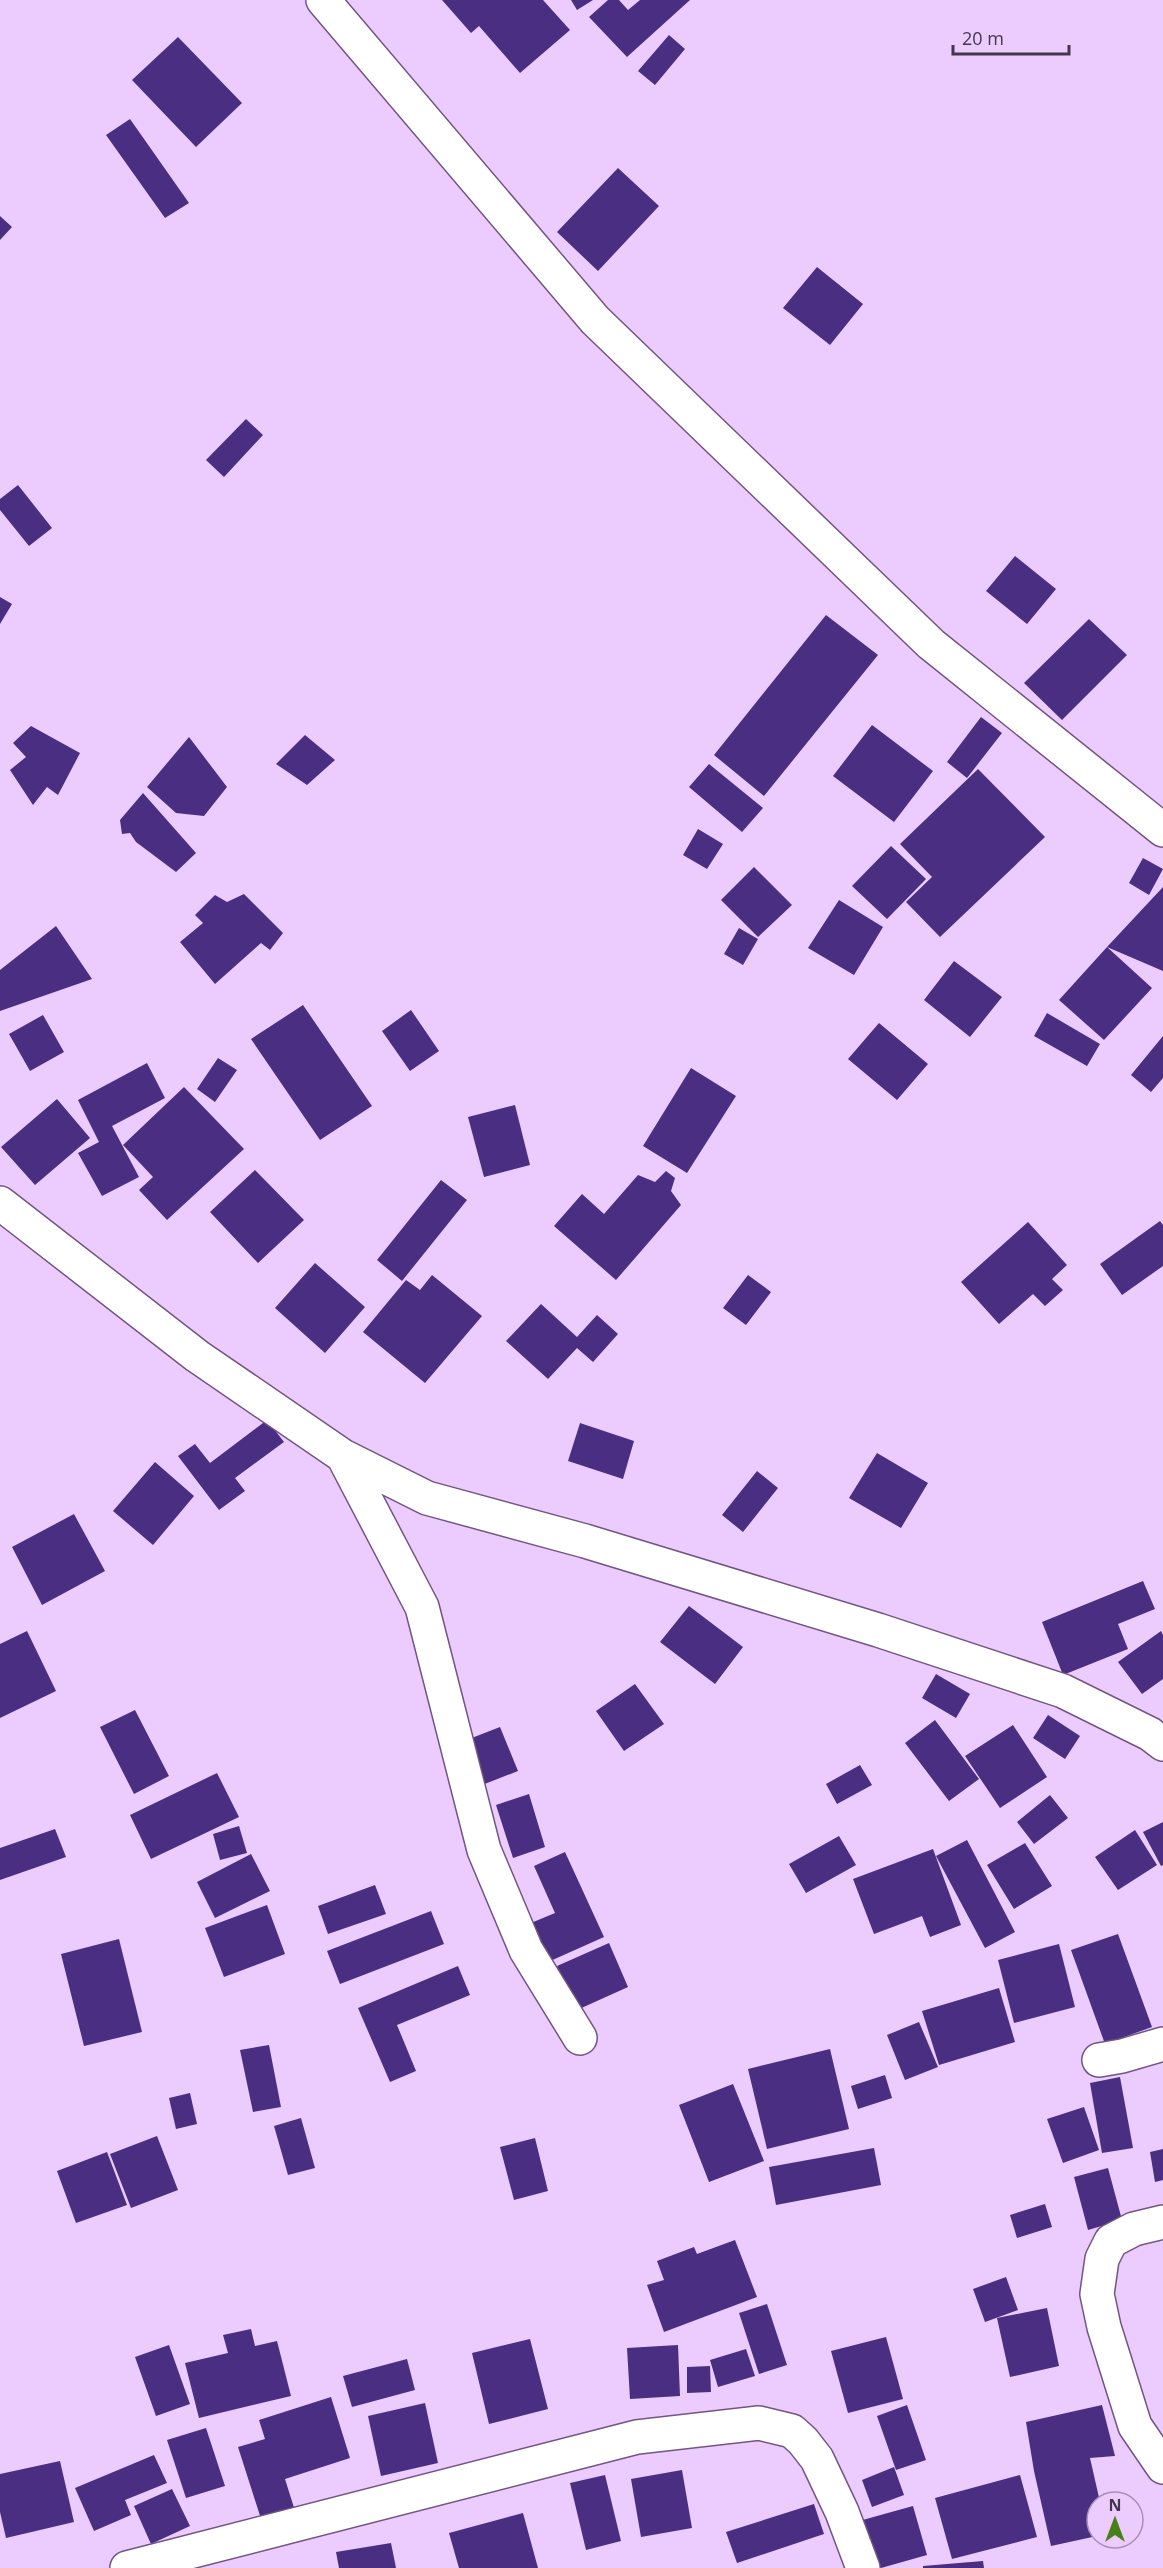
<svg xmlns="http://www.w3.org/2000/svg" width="1163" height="2568" font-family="'Open Sans',sans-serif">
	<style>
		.building { fill: #492e82 }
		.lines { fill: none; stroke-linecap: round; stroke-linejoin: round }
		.street-casing { stroke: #735581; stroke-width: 36 }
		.street { stroke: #fff; stroke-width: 33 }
	</style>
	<rect width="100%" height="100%" fill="#eccbfe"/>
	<!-- building -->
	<path class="building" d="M442,0H543L570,30L520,73L479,26L471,33Z
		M571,0H593L577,10Z
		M608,0H619L628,10L640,0H690L627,57L589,17Z
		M669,35L685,49L655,85L638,71Z
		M178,37L242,103L196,147L132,80Z
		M130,119L189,203L165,218L106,135Z
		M618,168L659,206L598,271L557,232Z
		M0,216L12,227L0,240Z
		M817,267L863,304L830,345L783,308Z
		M246,419L263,435L224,477L206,460Z
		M18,485L52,528L29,546L0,510V499Z
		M1015,556L1056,589L1027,624L986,591Z
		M0,597L12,604L0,624Z
		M826,615L878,655L764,796L714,755Z
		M1089,619L1127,655L1062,720L1024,683Z
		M981,717L1002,733L967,778L947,762Z
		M872,725L933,771L894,822L833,776Z
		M31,726L80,753L58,795L47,787L33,805L10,770L26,757L13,743Z
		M305,735L335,760L307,785L276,764Z
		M189,737L227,787L204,816L176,813L147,787Z
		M709,764L763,808L742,832L689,787Z
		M978,769L1045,837L940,937L906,902L932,877L900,844Z
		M143,793L196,853L176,872L136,842L130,833L122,834L120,820Z
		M698,829L723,844L707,869L683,855Z
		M891,846L926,879L887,919L852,886Z
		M1143,858L1163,869L1149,895L1129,883Z
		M754,867L792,905L758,937L721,900Z
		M1163,887V971L1107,947L1152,988L1104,1040L1059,1000L1107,947Z
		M244,894L283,933L270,950L261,943L215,984L180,942L203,923L195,915L215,895L227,902Z
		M839,900L883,927L854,975L808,948Z
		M56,926L92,979L0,1011V970Z
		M739,928L758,939L743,965L724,954Z
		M954,961L1002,997L970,1037L924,1000Z
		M303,1005L372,1106L320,1140L251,1039Z
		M411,1010L439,1051L410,1071L382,1031Z
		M1047,1013L1100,1044L1087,1066L1034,1036Z
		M43,1015L64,1052L30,1071L9,1034Z
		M879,1023L928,1064L897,1100L848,1059Z
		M1163,1036V1078L1151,1092L1131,1075Z
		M218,1058L237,1070L215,1102L197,1089Z
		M147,1063L165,1098L112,1126L139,1177L102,1196L78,1153L99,1142L78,1100Z
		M691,1068L736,1096L687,1173L643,1146Z
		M184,1087L244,1149L167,1220L139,1190L153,1177L123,1145Z
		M57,1099L90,1138L35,1185L1,1147Z
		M515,1105L530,1165L484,1177L468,1117Z
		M255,1170L304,1220L258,1263L210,1212Z
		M666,1171L675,1178L671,1191L681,1205L616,1280L554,1226L582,1194L604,1214L638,1175L655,1182Z
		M441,1180L467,1200L402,1281L377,1260Z
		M1160,1221L1163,1225V1266L1122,1295L1100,1264Z
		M1028,1222L1067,1265L1052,1279L1063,1290L1045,1306L1033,1294L999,1324L961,1282Z
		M315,1263L365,1307L325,1353L275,1308Z
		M432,1275L482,1316L425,1383L363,1332L406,1280L420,1290Z
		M748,1275L771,1292L746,1325L723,1308Z
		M541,1304L577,1337L597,1315L618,1334L593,1362L577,1348L548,1379L506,1341Z
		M267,1420L284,1442L235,1478L245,1491L219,1510L178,1456L195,1444L210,1463Z
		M580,1423L634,1441L623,1479L568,1461Z
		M877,1453L928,1483L901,1528L849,1498Z
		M155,1462L194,1496L153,1545L113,1511Z
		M757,1471L778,1488L743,1532L722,1515Z
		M74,1514L105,1571L42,1605L12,1547Z
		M1143,1581L1155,1609L1118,1624L1128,1649L1063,1675L1042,1622Z
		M689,1606L743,1647L715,1684L660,1642Z
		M27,1631L56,1691L0,1718V1644Z
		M1161,1631L1163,1635V1679L1142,1694L1118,1662Z
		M936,1674L970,1694L956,1718L922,1698Z
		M635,1684L664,1724L624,1751L596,1711Z
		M135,1710L169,1776L134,1794L100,1727Z
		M1048,1715L1080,1736L1065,1759L1033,1738Z
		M935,1720L979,1779L949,1801L905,1743Z
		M1013,1725L1047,1777L1000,1808L965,1756Z
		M500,1727L518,1771L482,1785L464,1741Z
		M860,1765L872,1785L837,1804L826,1784Z
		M217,1773L239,1817L151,1859L130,1815Z
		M529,1794L545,1847L513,1858L496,1805Z
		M1050,1795L1068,1818L1034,1844L1017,1822Z
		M1163,1822V1865L1161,1866L1143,1832Z
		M239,1826L247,1853L220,1860L213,1834Z
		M55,1829L66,1857L0,1880V1848Z
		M1135,1830L1157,1865L1118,1890L1095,1857Z
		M839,1836L856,1865L806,1893L789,1864Z
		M967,1840L1015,1932L985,1948L936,1856Z
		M1025,1843L1052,1886L1014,1909L987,1865Z
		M933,1849L961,1925L930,1937L922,1916L874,1934L853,1879Z
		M565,1852L604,1937L548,1962L531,1923L555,1913L534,1866Z
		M251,1854L270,1891L215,1918L197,1882Z
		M375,1885L386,1914L328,1934L318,1906Z
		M267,1905L285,1954L224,1977L205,1928Z
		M431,1911L444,1944L340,1984L327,1951Z
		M1118,1934L1152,2027L1105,2044L1071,1950Z
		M119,1939L142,2032L84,2046L61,1954Z
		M609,1943L628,1987L577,2010L557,1966Z
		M1059,1944L1075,2007L1014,2023L998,1960Z
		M458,1966L470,1995L397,2025L416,2071L390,2082L358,2008Z
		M999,1988L1015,2042L939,2065L922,2011Z
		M919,2022L938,2067L905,2080L887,2035Z
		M269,2045L281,2107L253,2112L240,2050Z
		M830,2049L849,2129L767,2149L748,2069Z
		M885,2075L892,2098L858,2109L851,2086Z
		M1120,2077L1133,2148L1102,2153L1090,2083Z
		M733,2084L764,2161L709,2182L679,2105Z
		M190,2093L197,2124L176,2129L169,2098Z
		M1084,2107L1099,2150L1063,2163L1047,2119Z
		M301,2118L315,2168L288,2175L274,2126Z
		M157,2136L178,2190L131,2208L110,2154Z
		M535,2138L548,2191L514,2200L500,2147Z
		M874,2148L881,2185L776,2205L769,2167Z
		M1163,2149V2180L1155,2182L1150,2152Z
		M107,2152L127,2205L76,2223L57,2171Z
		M1108,2168L1122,2220L1088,2230L1074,2177Z
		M1045,2204L1052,2227L1017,2238L1010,2215Z
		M735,2240L757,2297L664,2332L647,2285L664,2280L657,2261L694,2247L697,2254Z
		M1006,2277L1018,2310L985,2322L973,2289Z
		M767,2304L787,2365L759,2374L739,2313Z
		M1047,2308L1059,2366L1010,2377L997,2318Z
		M251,2329L255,2346L277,2341L291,2396L199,2418L185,2363L228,2353L223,2335Z
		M886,2337L903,2399L848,2413L831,2351Z
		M530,2339L548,2409L489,2424L472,2353Z
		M169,2345L190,2404L156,2416L135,2357Z
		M678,2345L680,2396L630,2399L627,2348Z
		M746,2349L755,2376L718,2387L710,2360Z
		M407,2359L415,2390L352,2407L343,2376Z
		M710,2366L711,2392L687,2393V2367Z
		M331,2397L350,2458L285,2479L296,2514L263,2525L238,2447L265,2439L259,2420Z
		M425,2403L438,2463L381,2476L368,2416Z
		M907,2405L926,2460L896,2470L877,2416Z
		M1102,2405L1115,2456L1090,2458L1100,2502H1097V2536L1051,2546L1034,2471L1026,2422Z
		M206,2428L225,2486L186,2498L167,2440Z
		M154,2455L167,2483L125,2500L131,2515L94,2531L75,2488Z
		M60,2461L74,2522L6,2538L0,2512V2474Z
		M894,2467L904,2495L872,2507L862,2480Z
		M682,2470L692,2528L641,2537L631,2479Z
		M605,2475L621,2541L586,2550L570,2483Z
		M1020,2475L1037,2537L952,2559L935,2498Z
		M172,2489L190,2526L151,2544L134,2506Z
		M814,2504L824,2534L737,2563L726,2532Z
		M913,2506L927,2555L881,2568H872L859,2521Z
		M523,2513L538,2568H459L449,2533Z
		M391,2543L396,2568H339L336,2552Z
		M983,2561L984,2568H923V2566Z"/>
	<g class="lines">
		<!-- street casing -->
		<g class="street-casing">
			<path id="street" d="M323,0L595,320L931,644L1163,830
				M0,1203L197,1356L343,1456L427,1498L585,1541L878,1630L1063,1691L1150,1734L1163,1744
				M343,1456L422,1607L484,1850L526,1950L580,2038
				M1099,2060L1122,2056L1163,2044
				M1163,2222L1134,2229L1111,2241L1102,2259L1097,2294L1104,2327L1135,2426L1163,2467
				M127,2568L637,2437L759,2423L792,2431L803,2441L817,2459L842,2512L863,2568"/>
		</g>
		<!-- street -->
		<use href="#street" class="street"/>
	</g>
	<!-- north arrow -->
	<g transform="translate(1115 2520)"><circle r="28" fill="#eccbfe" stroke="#a990b6" stroke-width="1.5"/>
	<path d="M0-4.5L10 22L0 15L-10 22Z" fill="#498017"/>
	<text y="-9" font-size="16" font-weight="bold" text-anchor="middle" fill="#44374b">N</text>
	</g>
	<!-- scale -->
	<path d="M953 45v9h116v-9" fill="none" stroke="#44374b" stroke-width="3"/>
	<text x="962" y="45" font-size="18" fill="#44374b" stroke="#eccbfe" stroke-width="4.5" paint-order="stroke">20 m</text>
</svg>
